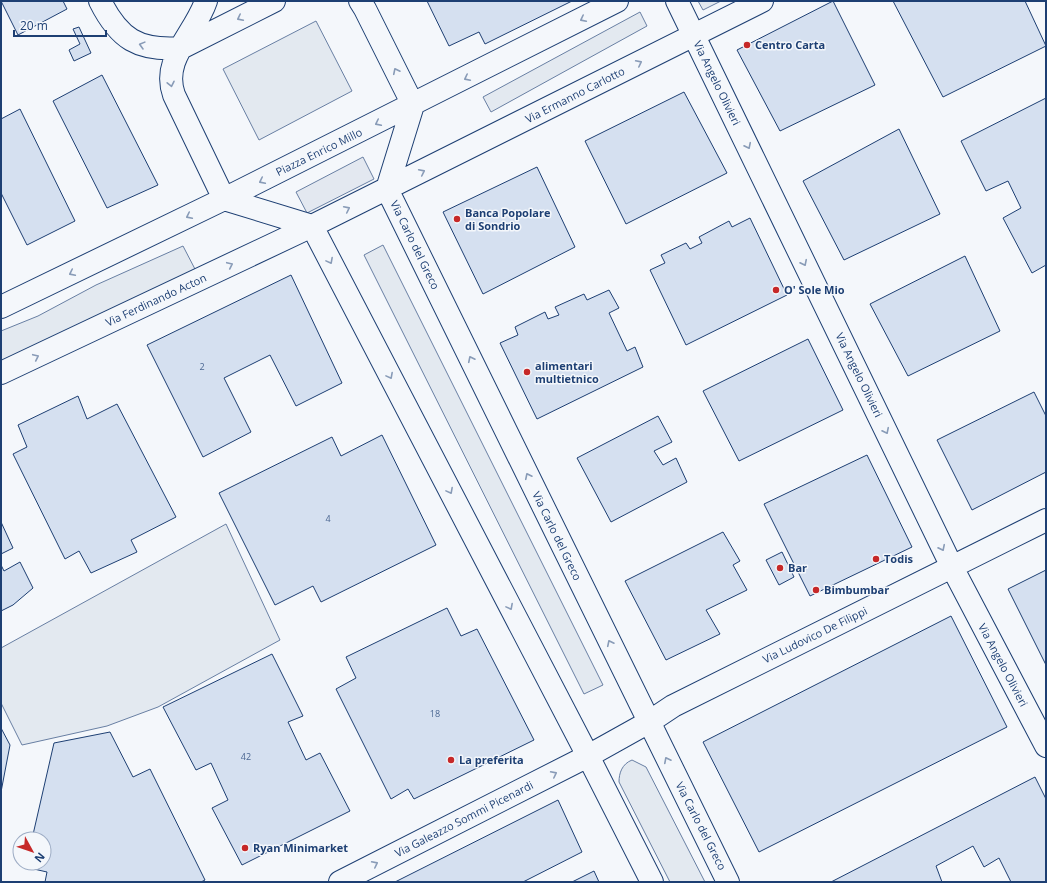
<svg xmlns="http://www.w3.org/2000/svg" width="1047" height="883" font-family="'Open Sans',sans-serif">
	<style>
		.green { fill: #e3e9f0; stroke: #687fa3 }
		.parking { fill: #e3e8f0; stroke: #687fa3 }
		.building { fill: #d5e0f0; stroke: #1d3f73 }
		.lines { fill: none; stroke-linecap: round; stroke-linejoin: round }
		.street-casing { stroke: #1d3f73; stroke-width: 24 }
		.street { stroke: #f4f7fb; stroke-width: 22 }
		.oneway { stroke: #889bb7 }
		.poi-dot { fill: #c62828; stroke: #f4f7fb; stroke-width: 1.5 }
		.labels { text-anchor: middle; stroke-width: 3; stroke-linejoin: round; paint-order: stroke }
		.number-label { font-size: 9px; fill: #4b6792 }
		.poi-label { font-size: 11px; font-weight: bold; fill: #1d3f73; stroke: #f4f7fb; text-anchor: start }
		.street-label { font-size: 11px; fill: #1d3f73; stroke: #f4f7fb }
	</style>
	<rect width="100%" height="100%" fill="#f4f7fb"/>
	<!-- green -->
	<path class="green" d="M698,1H721L703,10Z
		M640,12L647,26L491,112L483,97Z
		M316,21L352,91L259,140L223,69Z
		M383,245L603,685L584,694L364,255Z
		M183,246L196,271L1,364V331L38,316L96,285Z
		M226,524L280,640L158,707L107,726L22,745L1,703V648Z
		M632,760L646,767L705,882H670L619,782C619,773 622,764 632,760Z"/>
	<!-- parking -->
	<path class="parking" d="M363,157L374,179L307,213L296,192Z"/>
	<!-- building -->
	<path class="building" d="M1,1H63L67,9L18,35Z
		M427,1H572L485,44L479,32L449,46Z
		M833,1L875,85L780,131L737,50Z
		M893,1H1025L1046,46L943,97Z
		M79,27L91,53L74,61L69,50L80,44L73,29Z
		M102,75L158,185L107,208L53,101Z
		M684,92L727,173L626,224L585,141Z
		M1046,98V265L1032,273L1003,218L1021,208L1008,181L986,191L961,141Z
		M20,109L75,221L27,245L1,193V119Z
		M899,129L940,214L844,260L803,181Z
		M537,167L575,247L483,294L443,212Z
		M750,218L787,295L686,345L650,270L665,263L661,255L686,243L690,249L702,243L699,237L729,221L732,227Z
		M965,256L1000,331L908,376L870,304Z
		M291,275L342,383L296,406L270,355L224,378L251,432L203,457L147,345Z
		M609,290L619,308L609,313L627,351L635,347L643,367L537,419L500,343L518,335L515,327L545,312L548,319L559,315L555,307L584,294L587,300Z
		M808,339L843,410L739,461L703,391Z
		M1034,392L1046,416V472L972,510L937,440Z
		M78,396L87,419L117,404L176,517L131,540L137,552L91,573L79,551L65,559L13,454L27,447L18,425Z
		M658,416L672,442L654,451L663,465L676,458L687,482L611,522L577,458Z
		M382,435L436,545L321,602L313,586L275,605L219,493L332,437L341,456Z
		M867,455L912,547L810,596L764,504Z
		M1,522L13,548L1,554Z
		M723,532L740,561L733,565L747,590L706,610L720,634L666,660L625,581Z
		M782,552L794,577L779,585L766,560Z
		M20,562L33,588L13,605L1,611V565L4,571Z
		M1046,570V665L1008,589Z
		M447,608L461,636L477,629L534,740L414,799L408,789L391,799L336,689L356,678L346,657Z
		M951,616L1007,727L759,852L703,742Z
		M272,654L303,716L288,722L306,760L320,753L350,811L242,865L212,808L228,800L211,763L196,770L163,707Z
		M1,728L10,745L1,792Z
		M110,732L133,777L150,769L205,880L201,882H45L47,872L25,867L26,863H44V839H32L54,743Z
		M1035,777L1046,799V882H1011L999,858L984,867L973,846L936,866L942,882H831Z
		M558,800L582,852L523,882H395Z
		M594,871L599,882H572Z"/>
	<g class="lines">
		<!-- street casing -->
		<g class="street-casing">
			<path id="street" d="M100,1C119,39 138,51 181,48L274,1
				M206,1C195,34 161,59 174,95L224,199L312,226
				M360,1L365,9L413,105L387,189
				M677,1L952,567L1046,746
				M387,189L728,882
				M312,226L588,756L652,882
				M1,307L224,199L617,1
				M1,373L312,226L762,1
				M340,882L588,756L649,722L673,706L1046,520"/>
		</g>
		<!-- street -->
		<use href="#street" class="street"/>
	</g>
	<!-- one-way arrows -->
	<defs><path id="oneway-chevron" d="M-2-3.5L2.5 0L-2 3.5" fill="none" stroke-width="1.6" stroke-linecap="round" stroke-linejoin="round"/></defs>
	<g class="oneway">
		<use href="#oneway-chevron" transform="translate(240 18) rotate(153)"/>
		<use href="#oneway-chevron" transform="translate(583 19) rotate(153)"/>
		<use href="#oneway-chevron" transform="translate(142 45) rotate(-165)"/>
		<use href="#oneway-chevron" transform="translate(639 63) rotate(-27)"/>
		<use href="#oneway-chevron" transform="translate(396 71) rotate(-116)"/>
		<use href="#oneway-chevron" transform="translate(467 78) rotate(153)"/>
		<use href="#oneway-chevron" transform="translate(171 84) rotate(78)"/>
		<use href="#oneway-chevron" transform="translate(378 123) rotate(154)"/>
		<use href="#oneway-chevron" transform="translate(748 146) rotate(64)"/>
		<use href="#oneway-chevron" transform="translate(422 172) rotate(-26)"/>
		<use href="#oneway-chevron" transform="translate(262 181) rotate(154)"/>
		<use href="#oneway-chevron" transform="translate(347 209) rotate(-26)"/>
		<use href="#oneway-chevron" transform="translate(189 216) rotate(154)"/>
		<use href="#oneway-chevron" transform="translate(330 261) rotate(62)"/>
		<use href="#oneway-chevron" transform="translate(804 263) rotate(64)"/>
		<use href="#oneway-chevron" transform="translate(230 265) rotate(-25)"/>
		<use href="#oneway-chevron" transform="translate(72 273) rotate(154)"/>
		<use href="#oneway-chevron" transform="translate(36 357) rotate(-25)"/>
		<use href="#oneway-chevron" transform="translate(471 359) rotate(-116)"/>
		<use href="#oneway-chevron" transform="translate(390 376) rotate(62)"/>
		<use href="#oneway-chevron" transform="translate(886 431) rotate(64)"/>
		<use href="#oneway-chevron" transform="translate(528 476) rotate(-116)"/>
		<use href="#oneway-chevron" transform="translate(450 491) rotate(62)"/>
		<use href="#oneway-chevron" transform="translate(942 548) rotate(64)"/>
		<use href="#oneway-chevron" transform="translate(510 607) rotate(62)"/>
		<use href="#oneway-chevron" transform="translate(610 643) rotate(-116)"/>
		<use href="#oneway-chevron" transform="translate(667 760) rotate(-117)"/>
		<use href="#oneway-chevron" transform="translate(554 774) rotate(-27)"/>
		<use href="#oneway-chevron" transform="translate(375 864) rotate(-27)"/>
	</g>
	<!-- markers -->
	<g class="poi-dot">
		<circle cx="747" cy="45" r="4"/>
		<circle cx="457" cy="219" r="4"/>
		<circle cx="776" cy="290" r="4"/>
		<circle cx="527" cy="372" r="4"/>
		<circle cx="876" cy="559" r="4"/>
		<circle cx="780" cy="568" r="4"/>
		<circle cx="816" cy="590" r="4"/>
		<circle cx="451" cy="760" r="4"/>
		<circle cx="245" cy="848" r="4"/>
	</g>
	<g class="labels">
		<!-- number labels -->
		<g class="number-label">
			<text x="202" y="370">2</text>
			<text x="328" y="522">4</text>
			<text x="435" y="717">18</text>
			<text x="246" y="760">42</text>
		</g>
		<!-- poi labels -->
		<g class="poi-label">
			<text x="755" y="49">Centro Carta</text>
			<text x="465" y="217">Banca Popolare<tspan x="465" dy="13">di Sondrio</tspan></text>
			<text x="784" y="294">O' Sole Mio</text>
			<text x="535" y="370">alimentari<tspan x="535" dy="13">multietnico</tspan></text>
			<text x="884" y="563">Todis</text>
			<text x="788" y="572">Bar</text>
			<text x="824" y="594">Bimbumbar</text>
			<text x="459" y="764">La preferita</text>
			<text x="253" y="852">Ryan Minimarket</text>
		</g>
		<!-- street labels -->
		<g class="street-label">
			<text transform="translate(717 83) rotate(64)" y="4">Via Angelo Olivieri</text>
			<text transform="translate(575 95) rotate(-27)" y="4">Via Ermanno Carlotto</text>
			<text transform="translate(319 152) rotate(-26)" y="4">Piazza Enrico Millo</text>
			<text transform="translate(415 245) rotate(64)" y="4">Via Carlo del Greco</text>
			<text transform="translate(156 300) rotate(-25)" y="4">Via Ferdinando Acton</text>
			<text transform="translate(859 375) rotate(64)" y="4">Via Angelo Olivieri</text>
			<text transform="translate(557 536) rotate(64)" y="4">Via Carlo del Greco</text>
			<text transform="translate(815 635) rotate(-26)" y="4">Via Ludovico De Filippi</text>
			<text transform="translate(1003 665) rotate(62)" y="4">Via Angelo Olivieri</text>
			<text transform="translate(464 819) rotate(-27)" y="4">Via Galeazzo Sommi Picenardi</text>
			<text transform="translate(701 826) rotate(63)" y="4">Via Carlo del Greco</text>
		</g>
	</g>
	<!-- border -->
	<rect width="1047" height="883" fill="none" stroke="#1d3f73" stroke-width="4"/>
	<!-- north arrow -->
	<g transform="translate(32 851) rotate(130)"><circle r="19" fill="#f4f7fb" stroke="#9eadc5"/>
	<path d="M0-3L7 15L0 10L-7 15Z" fill="#c62828"/>
	<text y="-6" font-size="11" font-weight="bold" text-anchor="middle" fill="#1d3f73">N</text>
	</g>
	<!-- scale -->
	<path d="M14 30v6h92v-6" fill="none" stroke="#1d3f73" stroke-width="2"/>
	<text x="20" y="30" font-size="12" fill="#1d3f73" stroke="#f4f7fb" stroke-width="3" paint-order="stroke">20 m</text>
</svg>
